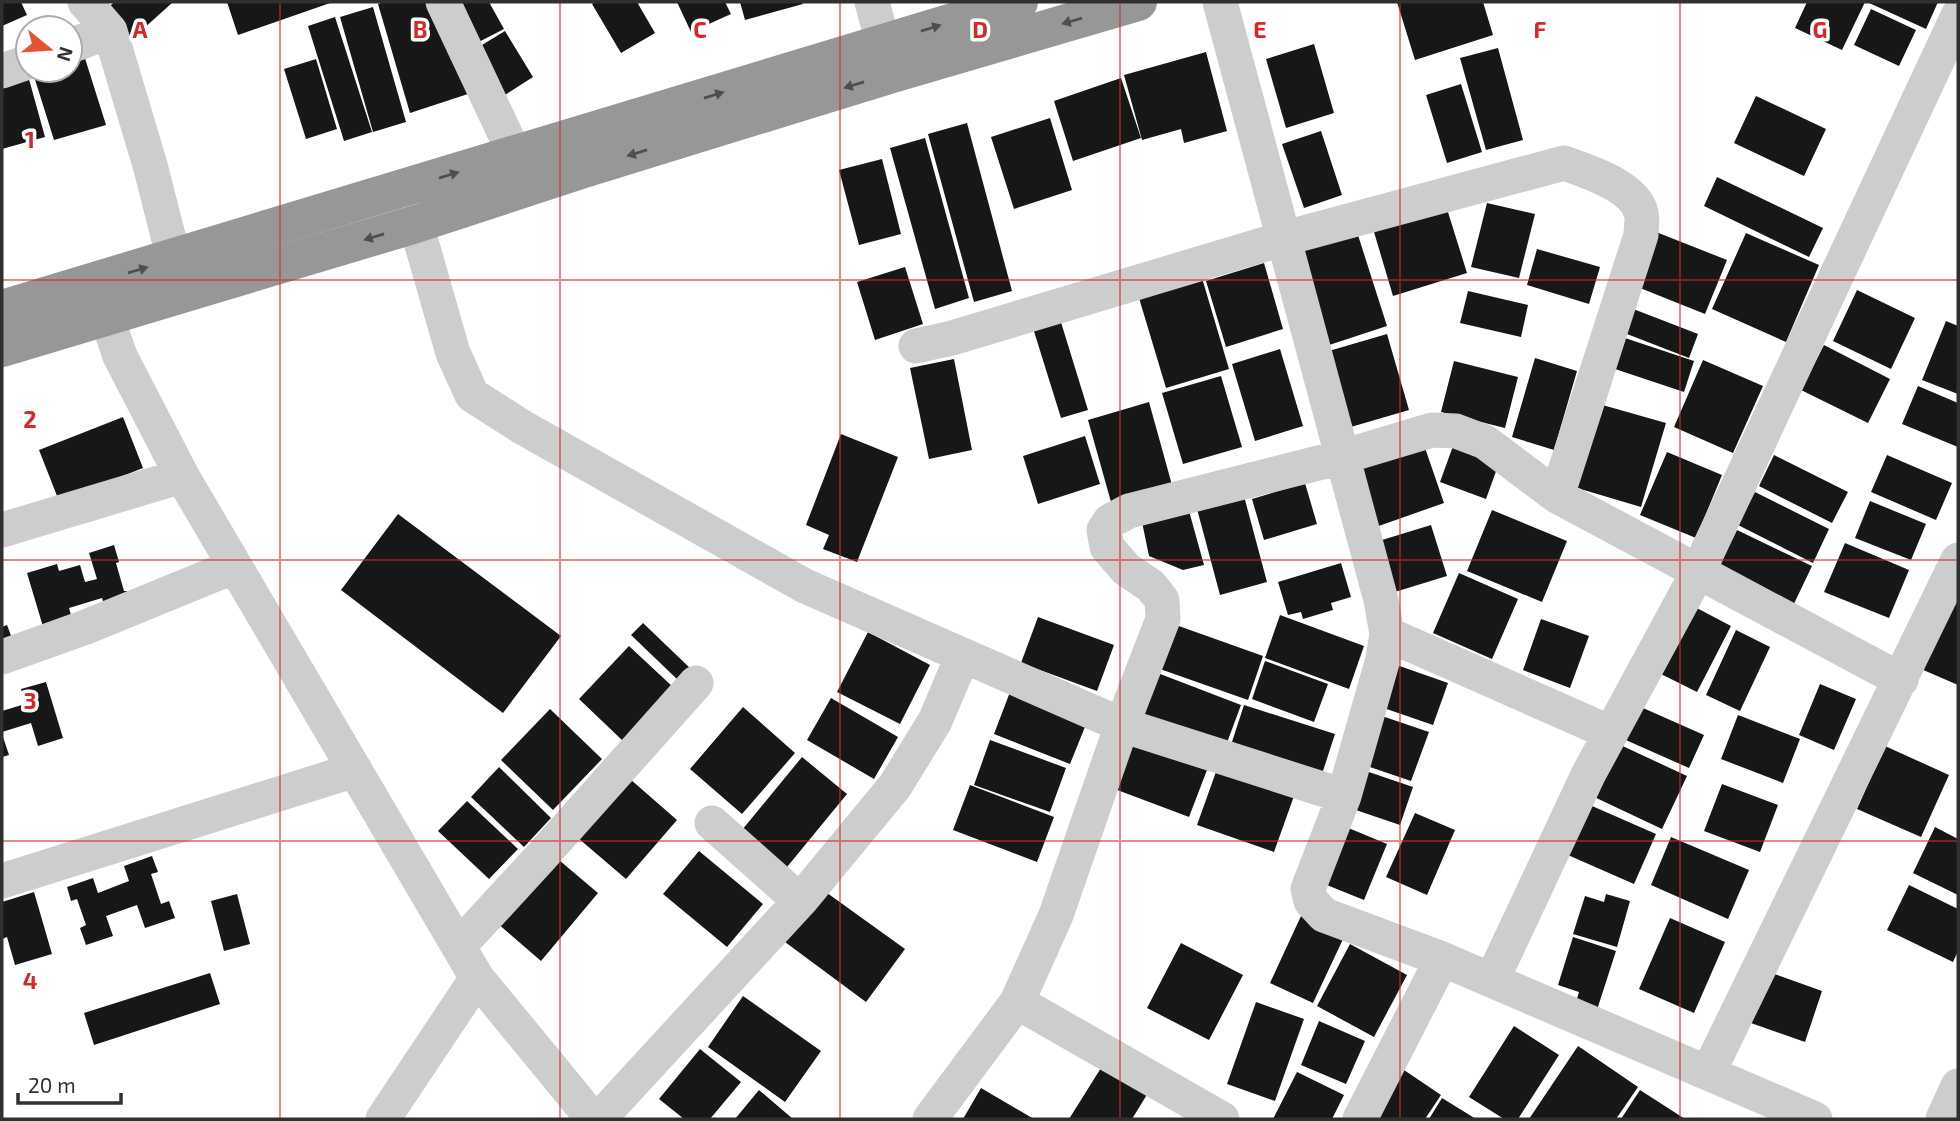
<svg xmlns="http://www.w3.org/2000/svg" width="1960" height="1121" font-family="'Exo 2',sans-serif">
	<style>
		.building { fill: #171717 }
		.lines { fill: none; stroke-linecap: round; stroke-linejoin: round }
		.minor { stroke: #cdcdcd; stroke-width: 35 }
		.highway { stroke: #979797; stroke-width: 38 }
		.oneway { fill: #4f4f4f }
		.grid { fill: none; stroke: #d62828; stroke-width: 2; stroke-opacity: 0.55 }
		.grid-label { font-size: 23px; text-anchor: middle; font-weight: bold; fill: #d62828; stroke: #fff; stroke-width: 7; stroke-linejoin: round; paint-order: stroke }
	</style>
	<rect width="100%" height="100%" fill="#fff"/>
	<!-- building -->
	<path class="building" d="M2,2H21L27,15L2,26Z
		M114,2H173L132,39L106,10Z
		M227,2H333L238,35Z
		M383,2H428L471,93L410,113L378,4Z
		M444,2H489L504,29L469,47Z
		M595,2H637L655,33L621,53L592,4Z
		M677,2H725L731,14L691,32Z
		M740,2H802L803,4L745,20Z
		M1397,2H1483L1493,35L1415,60Z
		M1807,2H1865L1842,50L1795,28Z
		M1867,2H1938L1926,29Z
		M373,7L406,122L373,132L340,17Z
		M1871,9L1916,30L1899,66L1854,45Z
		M335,17L372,132L344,141L308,26Z
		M505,31L533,77L505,95L477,48Z
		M1314,44L1334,113L1286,128L1266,59Z
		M1498,48L1523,140L1486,150L1460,58Z
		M83,52L106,125L54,140L32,70H70V56Z
		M1206,52L1227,131L1184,143L1181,129L1142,140L1124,75Z
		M316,59L337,129L306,139L284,69Z
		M27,72L45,137L2,149V79Z
		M1121,78L1141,138L1073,161L1054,101Z
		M1461,84L1482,152L1447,163L1426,95Z
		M1756,96L1826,129L1804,176L1734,143Z
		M1050,118L1072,190L1014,209L991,137Z
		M967,123L1012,291L974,302L928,134Z
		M1321,131L1342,195L1304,208L1282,144Z
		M925,138L969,298L935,309L890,148Z
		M882,159L901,234L859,245L839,170Z
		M1717,177L1823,228L1809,257L1704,206Z
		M1487,203L1535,214L1519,278L1471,267Z
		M1447,209L1467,273L1393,296L1374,232Z
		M1651,230L1727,260L1705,314L1630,284Z
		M1357,232L1387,326L1320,348L1291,253Z
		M1746,233L1819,265L1786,342L1712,309Z
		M1537,249L1600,267L1589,304L1527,285Z
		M1264,263L1283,329L1226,347L1206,281Z
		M905,267L923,324L875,340L857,282Z
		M1202,278L1229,369L1166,388L1139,298Z
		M1857,290L1915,318L1891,369L1833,341Z
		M1468,291L1528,305L1521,337L1460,323Z
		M1623,305L1698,334L1689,358L1614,329Z
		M1060,319L1088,410L1061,418L1033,328Z
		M1946,321L1958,326V394L1922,380Z
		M1387,334L1409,410L1344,429L1322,353Z
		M1613,334L1694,361L1684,392L1603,365Z
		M1824,345L1890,379L1868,423L1801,390Z
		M1280,349L1303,426L1255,441L1232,364Z
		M1535,358L1577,371L1554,450L1512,437Z
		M954,359L972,450L929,459L910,368Z
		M1703,360L1763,386L1733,453L1674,427Z
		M1454,361L1518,377L1505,428L1441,412Z
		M1221,376L1242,447L1183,464L1162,393Z
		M1918,386L1958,403V447L1902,424Z
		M1149,402L1172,485L1111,502L1088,420Z
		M1592,402L1666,423L1641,507L1567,485Z
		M123,417L143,468L59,501L39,450Z
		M841,434L898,457L857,562L823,549L829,535L806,525Z
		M1085,436L1100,484L1038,504L1023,456Z
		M1424,445L1444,503L1373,528L1353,470Z
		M1453,446L1499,463L1486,499L1440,482Z
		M1667,452L1722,475L1696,538L1640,515Z
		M1774,455L1848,492L1832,523L1759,486Z
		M1887,455L1952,483L1936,520L1871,492Z
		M1305,483L1317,524L1264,540L1252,499Z
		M1755,492L1829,529L1813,563L1738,525Z
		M1244,496L1267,582L1220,595L1197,509Z
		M1870,501L1926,524L1911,560L1855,538Z
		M1492,510L1567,541L1542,602L1467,571Z
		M1189,511L1204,565L1183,570L1149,556L1142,522Z
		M398,514L561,636L503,713L341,590Z
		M1431,525L1447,576L1385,595L1369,544Z
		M1737,530L1812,566L1791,610L1715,573Z
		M1845,543L1909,570L1889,618L1824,592Z
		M114,545L119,562L116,563L124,591H127L131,603L106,611L102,598L69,608L73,622L44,630L27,573L57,564L59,571L80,565L85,582L97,579L89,553Z
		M1341,563L1351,597L1331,603L1333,610L1303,619L1301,612L1288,615L1278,582Z
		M1459,573L1518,599L1492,659L1433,633Z
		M1958,586V685L1921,669Z
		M1693,606L1731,626L1697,692L1659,673Z
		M1280,615L1364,646L1349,689L1265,658Z
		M1038,617L1114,645L1097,691L1021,663Z
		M1541,619L1589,636L1570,688L1523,670Z
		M643,623L691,669L679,681L631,635Z
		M7,625L13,641L2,645V627Z
		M1176,625L1263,656L1248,700L1160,669Z
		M1736,630L1770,647L1740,711L1706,695Z
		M868,632L930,665L900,724L837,692Z
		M629,646L674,688L623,741L579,699Z
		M1265,661L1328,684L1314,722L1252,699Z
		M1391,663L1448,683L1433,725L1375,705Z
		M1155,672L1241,705L1225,748L1139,715Z
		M46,682L63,738L38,746L31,723L2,732V711L25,704L21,689Z
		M1820,684L1856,699L1834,750L1799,735Z
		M1010,692L1087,722L1070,764L994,734Z
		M831,698L898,737L874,779L807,740Z
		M1634,704L1704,735L1689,768L1619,737Z
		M1244,705L1335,734L1322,774L1231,745Z
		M743,707L795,753L742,814L690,769Z
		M550,709L602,759L553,810L501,760Z
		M1379,715L1429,732L1411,781L1361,764Z
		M1738,715L1800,739L1783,783L1721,759Z
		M2,734L9,755L2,757Z
		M990,740L1066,768L1050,812L974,785Z
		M1130,741L1207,770L1189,817L1112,788Z
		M1614,742L1687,776L1662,829L1590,795Z
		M1885,746L1949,775L1921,837L1857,809Z
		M802,757L847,794L787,867L742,830Z
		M499,767L551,818L524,847L471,797Z
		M1217,769L1294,796L1274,852L1197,825Z
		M1360,769L1413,787L1400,825L1347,807Z
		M622,772L677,820L626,879L571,832Z
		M1722,784L1778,805L1760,852L1704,831Z
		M970,785L1054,817L1037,862L953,830Z
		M467,801L518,849L489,879L438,831Z
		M1583,802L1656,834L1634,884L1561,852Z
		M1415,813L1455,830L1427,895L1386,877Z
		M1334,822L1387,844L1364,900L1312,879Z
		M1935,827L1958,839V895L1913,873Z
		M1671,837L1749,870L1728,919L1651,885Z
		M699,851L763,904L727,947L663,894Z
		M553,855L598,893L541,961L496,922Z
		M152,856L158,872L151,874L161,904L169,901L175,918L145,928L137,905L106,916L113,936L86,945L80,928L86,925L77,899L71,901L67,887L93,878L98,893L129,881L124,866Z
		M1909,885L1958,909V951L1953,962L1887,930Z
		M823,890L905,949L866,1002L785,942Z
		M34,892L52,954L15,965L7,937L2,939V902Z
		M237,894L250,944L224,951L211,901Z
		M1606,894L1630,901L1617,947L1573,934L1585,896L1604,902Z
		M1301,916L1344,937L1313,1003L1270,983Z
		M1670,918L1725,942L1694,1013L1639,989Z
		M1573,937L1616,951L1595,1016L1574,1009L1579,992L1558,985Z
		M1181,943L1243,975L1209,1040L1147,1008Z
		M1350,944L1407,975L1374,1037L1317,1006Z
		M1766,971L1822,991L1805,1042L1748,1022Z
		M210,973L220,1004L94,1045L84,1013Z
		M743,996L821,1051L785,1102L708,1047Z
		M1256,1002L1304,1019L1275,1101L1227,1084Z
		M1319,1021L1365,1041L1346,1084L1301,1065Z
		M1514,1026L1559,1055L1518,1119H1504L1469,1097Z
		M1578,1046L1638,1087L1616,1119H1529Z
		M700,1049L741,1082L710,1119H684L659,1099Z
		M1106,1060L1151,1088L1132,1119H1069Z
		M1404,1070L1441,1095L1425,1119H1382L1375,1114Z
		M1297,1072L1344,1095L1332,1119H1273Z
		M981,1088L1034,1119H963Z
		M759,1090L793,1119H735Z
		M1640,1090L1685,1119H1621Z
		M1442,1098L1476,1119H1429Z"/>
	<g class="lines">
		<!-- minor -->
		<path class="minor" d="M85,2L110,31
			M443,2L515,155
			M872,2L883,43
			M1220,2L1381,600L1387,634L1383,659L1344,796
			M70,46L110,31L150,165L174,259
			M2,71L28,62
			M416,224L453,353L472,395L522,427L805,586L1122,725L1344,796L1308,889L1311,901L1324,915L1442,959L1815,1119
			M97,289L120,356L182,476L477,978L593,1119
			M916,346L952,338L1282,239L1564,163C1587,171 1635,186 1641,213C1643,219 1641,228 1641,235L1557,496L1901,680
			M2,530L182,476
			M1387,634L1611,733
			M2,657L86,627L235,566
			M712,823L800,901
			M2,881L355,770
			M459,946L541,857L696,683
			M1492,980L1588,775L1698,572L1958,16
			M1017,1002L1222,1119
			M1708,1073L1958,560
			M383,1119L477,978
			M599,1119L800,901L895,786L935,721L963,655
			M930,1119L1017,1002L1056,915L1122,725L1163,619L1162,600L1151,586L1126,569L1107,547L1104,530L1110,521L1129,511L1342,457L1432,430L1456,431L1485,442L1557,496
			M1360,1119L1442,959
			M1943,1119L1958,1086"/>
		<!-- highway -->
		<path class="highway" d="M2,309L1019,2
			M2,348L416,224L584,169L892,74L1138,2"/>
	</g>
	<!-- one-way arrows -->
	<defs><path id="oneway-solid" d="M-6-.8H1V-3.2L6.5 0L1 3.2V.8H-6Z" transform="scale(1.75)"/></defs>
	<g class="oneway">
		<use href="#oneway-solid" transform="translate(1072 21) rotate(164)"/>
		<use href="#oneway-solid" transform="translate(931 28) rotate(-17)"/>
		<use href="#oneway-solid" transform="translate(854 85) rotate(163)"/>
		<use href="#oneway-solid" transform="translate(714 95) rotate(-17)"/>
		<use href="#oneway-solid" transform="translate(637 153) rotate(163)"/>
		<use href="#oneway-solid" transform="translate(449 175) rotate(-17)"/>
		<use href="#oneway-solid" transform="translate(374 237) rotate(163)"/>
		<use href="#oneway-solid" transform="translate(138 270) rotate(-16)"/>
	</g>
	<!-- grid -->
	<path class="grid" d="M280,2V1119M560,2V1119M840,2V1119M1120,2V1119M1400,2V1119M1680,2V1119M2,280H1958M2,560H1958M2,841H1958"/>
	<g class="grid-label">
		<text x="140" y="38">A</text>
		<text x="420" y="38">B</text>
		<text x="700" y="38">C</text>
		<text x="980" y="38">D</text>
		<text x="1260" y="38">E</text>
		<text x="1540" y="38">F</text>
		<text x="1820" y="38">G</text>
		<text x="30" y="148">1</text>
		<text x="30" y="428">2</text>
		<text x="30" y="709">3</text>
		<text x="30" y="989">4</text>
	</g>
	<!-- border -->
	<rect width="1960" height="1121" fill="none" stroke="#303030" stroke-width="7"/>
	<!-- north arrow -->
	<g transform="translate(49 49) rotate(108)"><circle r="33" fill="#ffffff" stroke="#acacac" stroke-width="2"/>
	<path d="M0-5L12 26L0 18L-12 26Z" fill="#e75331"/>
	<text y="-10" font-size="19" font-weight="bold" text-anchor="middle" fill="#303030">N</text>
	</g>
	<!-- scale -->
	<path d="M18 1093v10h103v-10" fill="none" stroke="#303030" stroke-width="3.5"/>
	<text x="28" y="1093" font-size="21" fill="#303030" stroke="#ffffff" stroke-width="5" paint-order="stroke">20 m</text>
</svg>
